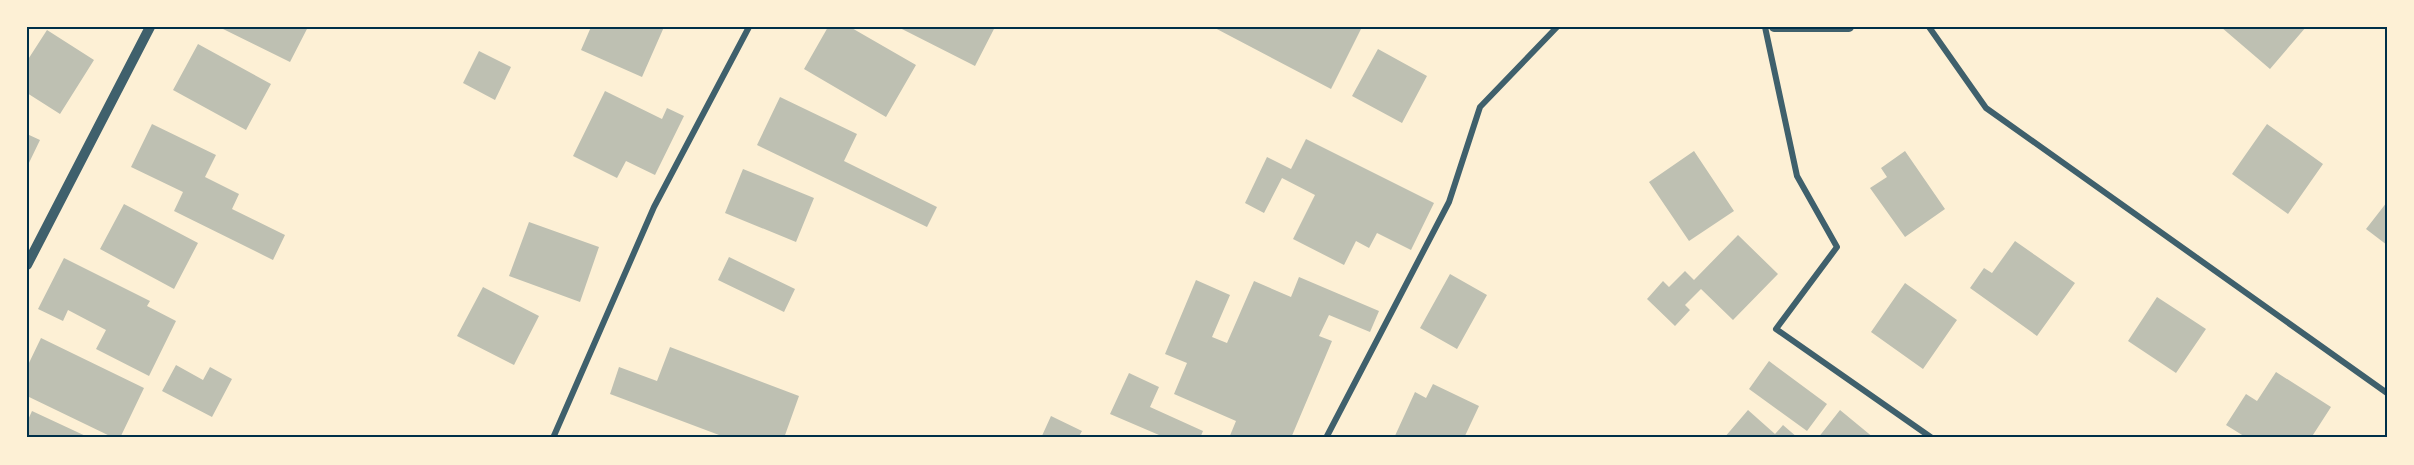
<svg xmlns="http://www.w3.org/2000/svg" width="2414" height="465" font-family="'Public Sans',sans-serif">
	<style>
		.building { fill: #bec0b2 }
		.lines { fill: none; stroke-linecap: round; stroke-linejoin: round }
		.minor { stroke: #3f606c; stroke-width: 6 }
		.tertiary { stroke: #3f606c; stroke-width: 10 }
		.neatline { fill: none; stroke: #003049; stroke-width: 2 }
	</style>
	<rect width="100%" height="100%" fill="#fdf0d5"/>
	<!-- building -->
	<path class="building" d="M219,27H308L290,62Z
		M591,27H664L642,77L581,50Z
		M828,27H850L916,65L886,117L804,69Z
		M898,27H995L975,66Z
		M1213,27H1362L1331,89Z
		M2221,27H2306L2270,69Z
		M47,30L94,60L60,114L27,93V61Z
		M198,44L271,84L246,130L173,90Z
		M1378,49L1427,76L1402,123L1352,96Z
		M479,51L511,67L495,100L463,83Z
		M605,91L662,119L667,108L684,116L655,175L626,161L617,178L573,156Z
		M780,97L857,134L844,161L937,207L927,227L757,145Z
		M152,124L216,155L205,177L239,194L232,209L285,235L273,260L174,211L183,192L131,167Z
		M2267,124L2323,164L2288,214L2232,174Z
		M27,134L40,140L27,167Z
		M1306,139L1434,203L1411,250L1377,233L1369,248L1356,241L1344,265L1293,239L1315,195L1282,178L1264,213L1245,203L1267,157L1291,169Z
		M1694,151L1734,211L1689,241L1649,182Z
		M1905,151L1945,209L1905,237L1870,188L1887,177L1881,168Z
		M743,169L814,198L796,242L725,213Z
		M2387,202V245L2366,229Z
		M124,204L198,243L174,289L100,249Z
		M529,222L599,247L580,302L509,276Z
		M1738,235L1778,274L1733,320L1701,289L1685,305L1690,310L1675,326L1647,299L1663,281L1669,287L1685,271L1694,280Z
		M2015,241L2075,283L2037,336L1970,288L1984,268L1992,273Z
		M729,257L795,289L784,312L718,280Z
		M64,258L150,301L147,306L176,321L149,376L96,349L106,330L68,310L63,321L38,309Z
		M1450,274L1487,295L1457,349L1420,328Z
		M1299,277L1379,311L1370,332L1329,315L1319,336L1332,341L1291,438H1229L1236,421L1174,394L1187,363L1165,354L1196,280L1230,295L1212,337L1227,343L1254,281L1291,297Z
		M1905,283L1957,320L1923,369L1871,332Z
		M483,287L539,316L514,365L457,336Z
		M2157,297L2206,329L2176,373L2128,341Z
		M41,338L144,388L120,438H114L27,396V367Z
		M670,347L799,396L784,438H727L610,394L619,367L657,381Z
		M1769,361L1827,404L1807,431L1749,389Z
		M176,365L203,380L210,367L232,379L212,417L162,391Z
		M2276,372L2331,407L2311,438H2276L2270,435L2268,438H2247L2226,425L2246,394L2257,401Z
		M1129,373L1159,387L1150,407L1203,431L1200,438H1166L1110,414Z
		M1433,384L1479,406L1464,438H1394L1415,392L1426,398Z
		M1748,410L1775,434L1783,425L1798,438H1724Z
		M1840,410L1874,438H1818Z
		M32,411L90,438H27V422Z
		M1051,416L1082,431L1078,438H1041Z"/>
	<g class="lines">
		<!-- minor -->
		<path class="minor" d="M1765,27L1797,176L1837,247L1776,329L1932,438
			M1929,27L1986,108L2387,393
			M553,438L654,207L749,27
			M1326,438L1449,202L1480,107L1557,27"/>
		<!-- tertiary -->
		<path class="tertiary" d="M1774,27H1849
			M27,265L150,27"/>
	</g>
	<!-- border -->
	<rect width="2414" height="465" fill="none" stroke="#fdf0d5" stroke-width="57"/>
	<rect x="28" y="28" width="2358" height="408" class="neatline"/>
</svg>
